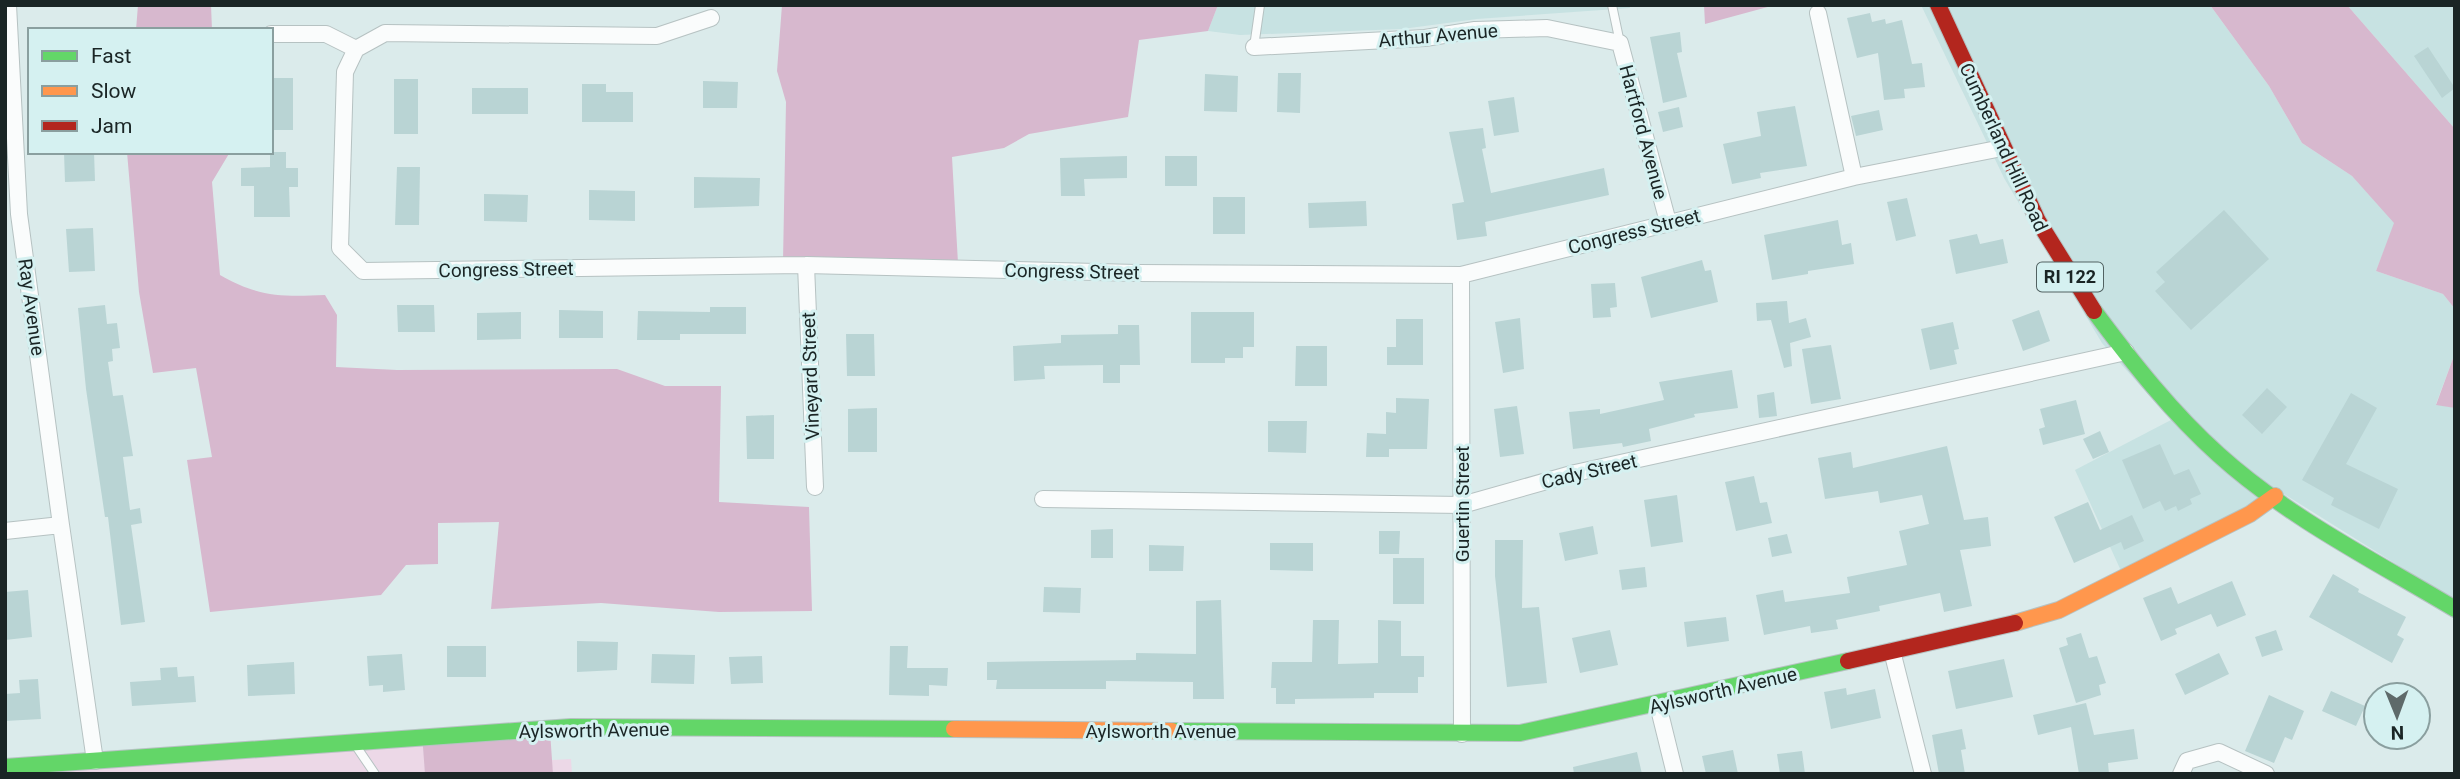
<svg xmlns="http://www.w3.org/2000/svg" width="2460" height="779" font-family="Roboto,sans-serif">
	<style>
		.built { fill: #c7e2e2 }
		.green { fill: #ecd8e7 }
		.forest { fill: #d7b8ce }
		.building { fill: #b9d4d4 }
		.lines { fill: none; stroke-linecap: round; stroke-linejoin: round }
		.lane-casing { stroke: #b6c2c2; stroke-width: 10 }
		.street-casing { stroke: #b6c2c2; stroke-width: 18 }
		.fast-casing { stroke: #b6c2c2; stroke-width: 18 }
		.slow-casing { stroke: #b6c2c2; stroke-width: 18 }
		.jam-casing { stroke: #b6c2c2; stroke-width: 18 }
		.lane { stroke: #fafcfc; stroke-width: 8 }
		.street { stroke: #fafcfc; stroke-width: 16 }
		.fast { stroke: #63d668; stroke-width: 16 }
		.slow { stroke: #ff974d; stroke-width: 16 }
		.jam { stroke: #b3261e; stroke-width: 16 }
		.labels { text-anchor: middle; stroke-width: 6; stroke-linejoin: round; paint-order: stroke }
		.shield { fill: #d5f1f1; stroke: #526262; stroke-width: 2 }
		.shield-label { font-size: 18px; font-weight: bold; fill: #1a2525 }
		.street-label { font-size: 19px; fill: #1a2525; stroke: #d5f1f1 }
	</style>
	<rect width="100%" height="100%" fill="#dbebeb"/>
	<!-- built -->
	<path class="built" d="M1218,5H1629L1630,8L1477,19L1402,29L1240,35L1208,31Z
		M1921,5H2210L2269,86L2302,143L2352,176L2395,223L2376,271L2443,294L2455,309V353L2436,404L2455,408V601L2284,494L2122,573L2075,470L2171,420L2102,343L2069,288L2004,178Z
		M2347,5H2455V129Z"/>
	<!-- green -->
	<path class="green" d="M422,734L425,767L571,759L572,774H5Z"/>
	<!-- forest -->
	<path class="forest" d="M138,5H211L212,30H136Z
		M782,5H1218L1208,31L1139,40L1128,117L1029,134L1004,148L952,157L958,263L783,261L786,102L777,71Z
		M1704,5H1775L1705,24Z
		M2210,5H2347L2455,129V309L2443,294L2376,271L2394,223L2352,176L2302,143L2269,86Z
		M127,152H230L212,182L220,275C258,297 282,297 325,295L337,315L336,367L397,370L617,369L665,386H721L719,502L809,507L812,611L719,612L601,603L491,609L499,522L438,523V564L406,565L381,595L210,612L187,460L212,457L196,368L153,373L139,292Z
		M2455,353V408L2436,405Z
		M550,731L553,774H425L422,734Z"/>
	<!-- building -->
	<path class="building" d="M1870,13L1872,22L1885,19L1886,24L1902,20L1912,64L1922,63L1925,87L1904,89L1905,98L1884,100L1878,53L1857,58L1847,18Z
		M1680,32L1682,52L1677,53L1687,97L1663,103L1650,37Z
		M2428,47L2455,88L2442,98L2414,56Z
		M1278,73H1301L1300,113L1277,112Z
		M1205,74L1238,76L1237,112L1204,111Z
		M271,78H293V130H271Z
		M394,79H418V134H394Z
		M703,81L738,82L737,108H703Z
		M582,84H606V92H633V122H582Z
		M472,88H528V114H472Z
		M1514,97L1519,132L1494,136L1488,101Z
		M1795,106L1807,166L1760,173L1761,178L1732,184L1723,144L1761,136L1757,112Z
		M1679,107L1683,127L1663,132L1658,112Z
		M1879,110L1883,130L1856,136L1851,116Z
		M1483,128L1486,148L1482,149L1491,193L1604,168L1609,195L1485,222L1487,236L1457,240L1452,204L1464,202L1449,132Z
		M64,152H94L95,181L65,182Z
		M270,152H286V168H298V187H289L290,217H254V186H241V168L270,167Z
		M1127,156V178L1084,179L1085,196H1061L1060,158Z
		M1165,156H1197V186H1165Z
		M397,167H420L419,225H395Z
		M694,177L760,178L759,206L694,208Z
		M589,190L635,191V221L589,220Z
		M484,194L528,195L527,222L484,221Z
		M1213,197H1245V234H1213Z
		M1907,198L1916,236L1896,241L1887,202Z
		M1366,201L1367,226L1309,228L1308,203Z
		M2224,210L2269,259L2191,330L2155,291L2165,282L2156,272Z
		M1838,220L1842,245L1851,243L1854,264L1808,271V274L1772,280L1764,235Z
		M93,228L95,271L69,272L66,229Z
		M1977,234L1980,244L2003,239L2008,263L1956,274L1949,240Z
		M1702,260L1705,271L1711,270L1718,302L1651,318L1641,277Z
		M1615,283L1617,307L1610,308L1611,317L1593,318L1591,284Z
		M1787,301L1789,323L1806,318L1811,337L1790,343L1792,366L1784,368L1771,320L1757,321L1756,303Z
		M105,305L107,324L117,323L120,348L112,349L113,361L108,362L113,396L123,395L133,456L123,457L130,510L140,508L142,523L131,525L145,622L121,625L108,517H105L86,389L78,308Z
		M397,305H434L435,332H398Z
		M710,307H746V334H680V340H637L638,311L710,312Z
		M559,310L603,311V338H559Z
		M2039,310L2050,341L2023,351L2012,320Z
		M521,312V339L477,340V313Z
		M1191,312H1254V347H1243V358H1225V363H1191Z
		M1520,318L1524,369L1503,373L1495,322Z
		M1396,319H1423V365H1387V347H1396Z
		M1953,322L1959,349L1954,350L1957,364L1930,370L1921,329Z
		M1118,325H1139L1140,365H1120V383H1103V365L1044,366L1045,379L1014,381L1013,346L1061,343V335L1118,334Z
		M846,334H874L875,376H847Z
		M1831,345L1841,399L1811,404L1802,349Z
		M1296,346H1327V386H1295Z
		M1732,370L1738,408L1694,414L1695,417L1649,429L1651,441L1623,447L1622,443L1573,449L1569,412L1600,409V414L1664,400L1659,382Z
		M2267,388L2287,407L2262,434L2242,415Z
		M1774,392L1777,416L1759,418L1757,395Z
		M2351,393L2377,408L2346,464L2398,489L2379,529L2331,505L2334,498L2302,480Z
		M1396,398L1429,399L1427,449H1389V457H1366L1367,433L1386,434V412L1396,413Z
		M2076,400L2085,434L2043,445L2039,429L2045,427L2040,409Z
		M1517,406L1524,454L1500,457L1494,409Z
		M877,408V452H848V409Z
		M774,415V459H747L746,416Z
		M1268,421H1307L1306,453L1268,452Z
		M2100,431L2109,452L2093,459L2083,439Z
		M2160,444L2174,475L2189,469L2201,494L2190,499L2192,504L2178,511L2176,506L2165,511L2160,501L2143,509L2122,460Z
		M1947,446L1964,520L1988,517L1991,546L1960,550L1972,606L1944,612L1940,593L1879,606L1880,611L1836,620L1838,629L1811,633L1810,626L1764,635L1756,595L1783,590L1785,602L1850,593L1847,577L1907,565L1899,531L1929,524L1922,495L1880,503L1878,491L1825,499L1818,458L1851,452L1853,468Z
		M1754,476L1760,503L1767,502L1772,523L1736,531L1725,482Z
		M1677,495L1683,542L1651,547L1644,500Z
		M2088,502L2100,530L2132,515L2144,541L2124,550L2121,542L2074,563L2054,517Z
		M1593,526L1598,554L1565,561L1559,533Z
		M1113,529V558H1091V530Z
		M1379,531H1400L1399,554H1379Z
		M1787,534L1792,553L1772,557L1768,538Z
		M1495,540H1523L1522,608L1539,607L1547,683L1507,687L1495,576Z
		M1270,543H1313V571L1270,570Z
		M1149,545L1184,546L1183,571H1149Z
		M1393,558H1424V604H1393Z
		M1645,567L1647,587L1622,590L1619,570Z
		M2333,574L2359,589L2358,592L2406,617L2397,635L2404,639L2392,663L2309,617Z
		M2232,581L2246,615L2217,627L2211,614L2175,629L2177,634L2161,641L2143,598L2171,587L2178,604Z
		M1044,587L1081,588L1080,613L1043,612Z
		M28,590L32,637L5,640V592Z
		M1221,600L1224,699H1193V682L1106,681V689H996L997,680H987V662L1136,660V653L1196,654V601Z
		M1726,617L1729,641L1687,647L1684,622Z
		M1313,620H1339L1338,664L1378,663V620L1401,621V656H1424V677H1418V693H1374V698L1295,699V704H1276V688H1271L1272,662H1312Z
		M1610,630L1618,665L1580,673L1572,638Z
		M2276,630L2283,650L2262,657L2255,637Z
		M2081,633L2089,658L2097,656L2106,683L2099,685L2101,695L2076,703L2059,648L2068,645L2066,638Z
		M577,641L618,642L617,670L577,672Z
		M447,646H486V677H447Z
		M890,646H908L907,668H948L947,686L929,685V696L889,695Z
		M2219,653L2229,674L2185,695L2175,674Z
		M402,654L405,690L383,692V685L369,686L367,656Z
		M652,654L695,655L694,684L651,683Z
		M762,656L763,683L731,684L729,657Z
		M2004,659L2013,697L1956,709L1948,671Z
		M294,662L295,694L248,696L247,665Z
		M177,667L178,677L194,676L196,702L132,706L130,682L161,680L160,668Z
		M38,679L41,719L5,721V694L20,693L19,680Z
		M1846,688L1847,695L1875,689L1881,718L1831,729L1824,692Z
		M2331,691L2365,706L2356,726L2322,711Z
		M2269,695L2304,711L2292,740L2285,737L2274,763L2245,751Z
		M2086,703L2094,735L2134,729L2138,759L2108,763L2109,774H2079L2071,727L2038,735L2033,715Z
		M1962,729L1966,749L1961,750L1965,774H1939L1932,735Z
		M1733,750L1738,774H1706L1702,756Z
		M1802,751L1805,774H1780L1777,754Z
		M1637,752L1642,774H1574L1573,767Z"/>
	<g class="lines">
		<!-- lane casing -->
		<g class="lane-casing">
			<path id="lane" d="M1612,5L1620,43
				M1254,47L1260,5
				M356,746L375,774"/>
		</g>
		<!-- street casing -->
		<g class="street-casing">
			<path id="street" d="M1818,13L1854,177
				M711,18L657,36L385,33L356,49L345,72L340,248L363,271L806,265L1137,273L1461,275L1854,177L2002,148
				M271,34H326L356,49
				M1254,47L1425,38L1475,30L1547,28L1620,43L1668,222
				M806,265L815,487
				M1461,275L1462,734
				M1043,499L1462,505L1575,473L2126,352
				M61,525L95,761
				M5,531L61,525L19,214L8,5
				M1892,651L1923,774
				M1658,705L1675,774
				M2181,774L2187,761L2219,752L2266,774"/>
		</g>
		<!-- fast casing -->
		<g class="fast-casing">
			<path id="fast" d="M2094,311C2132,362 2172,413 2219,455C2289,518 2375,561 2455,609
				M1172,731L1520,733L1848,661
				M5,767L571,727L954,729"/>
		</g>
		<!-- slow casing -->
		<g class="slow-casing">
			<path id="slow" d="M2015,623L2059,610L2250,514L2275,496
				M954,729L1172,731"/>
		</g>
		<!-- jam casing -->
		<g class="jam-casing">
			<path id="jam" d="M1938,5L2038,221L2094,311
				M1848,661L2015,623"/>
		</g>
		<!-- lane -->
		<use href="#lane" class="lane"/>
		<!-- street -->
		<use href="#street" class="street"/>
		<!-- fast -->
		<use href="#fast" class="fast"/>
		<!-- slow -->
		<use href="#slow" class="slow"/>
		<!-- jam -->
		<use href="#jam" class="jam"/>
	</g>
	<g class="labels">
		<!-- shield labels -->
		<rect class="shield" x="2037" y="262.5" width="66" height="29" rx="5"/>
		<g class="shield-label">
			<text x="2070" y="283">RI 122</text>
		</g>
		<!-- street labels -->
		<g class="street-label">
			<text transform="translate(1438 35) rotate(-5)" y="7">Arthur Avenue</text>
			<text transform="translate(1644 132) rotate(75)" y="7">Hartford Avenue</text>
			<text transform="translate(2004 147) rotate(65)" y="7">Cumberland Hill Road</text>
			<text transform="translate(1634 231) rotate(-14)" y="7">Congress Street</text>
			<text transform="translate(506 269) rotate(-1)" y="7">Congress Street</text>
			<text transform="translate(1072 271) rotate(1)" y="7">Congress Street</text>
			<text transform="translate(32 307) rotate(82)" y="7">Ray Avenue</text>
			<text transform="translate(810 376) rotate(-92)" y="7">Vineyard Street</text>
			<text transform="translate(1589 471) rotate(-13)" y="7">Cady Street</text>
			<text transform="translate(1462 504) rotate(-90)" y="7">Guertin Street</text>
			<text transform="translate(1723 690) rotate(-13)" y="7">Aylsworth Avenue</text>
			<text transform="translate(594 730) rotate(-1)" y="7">Aylsworth Avenue</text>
			<text x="1161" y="738">Aylsworth Avenue</text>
		</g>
	</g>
	<!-- border -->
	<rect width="2460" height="779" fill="none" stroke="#1a2525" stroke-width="14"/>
	<!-- legend -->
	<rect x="28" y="28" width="245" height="126" fill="#d5f1f1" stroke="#8a9f9f" stroke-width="2"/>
	<rect x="42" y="51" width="35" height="10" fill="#63d668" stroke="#8a9f9f" stroke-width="2"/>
	<text x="91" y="63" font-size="21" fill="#1a2525">Fast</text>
	<rect x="42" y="86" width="35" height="10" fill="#ff974d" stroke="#8a9f9f" stroke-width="2"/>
	<text x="91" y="98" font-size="21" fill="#1a2525">Slow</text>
	<rect x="42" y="121" width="35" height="10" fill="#b3261e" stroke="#8a9f9f" stroke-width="2"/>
	<text x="91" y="133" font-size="21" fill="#1a2525">Jam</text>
	<!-- north arrow -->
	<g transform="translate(2397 716) rotate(179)"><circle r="33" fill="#d5f1f1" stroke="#8a9f9f" stroke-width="2"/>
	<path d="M0-5L12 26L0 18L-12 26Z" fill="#5e6a6a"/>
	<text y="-10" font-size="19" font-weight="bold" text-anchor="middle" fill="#1a2525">N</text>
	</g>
</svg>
